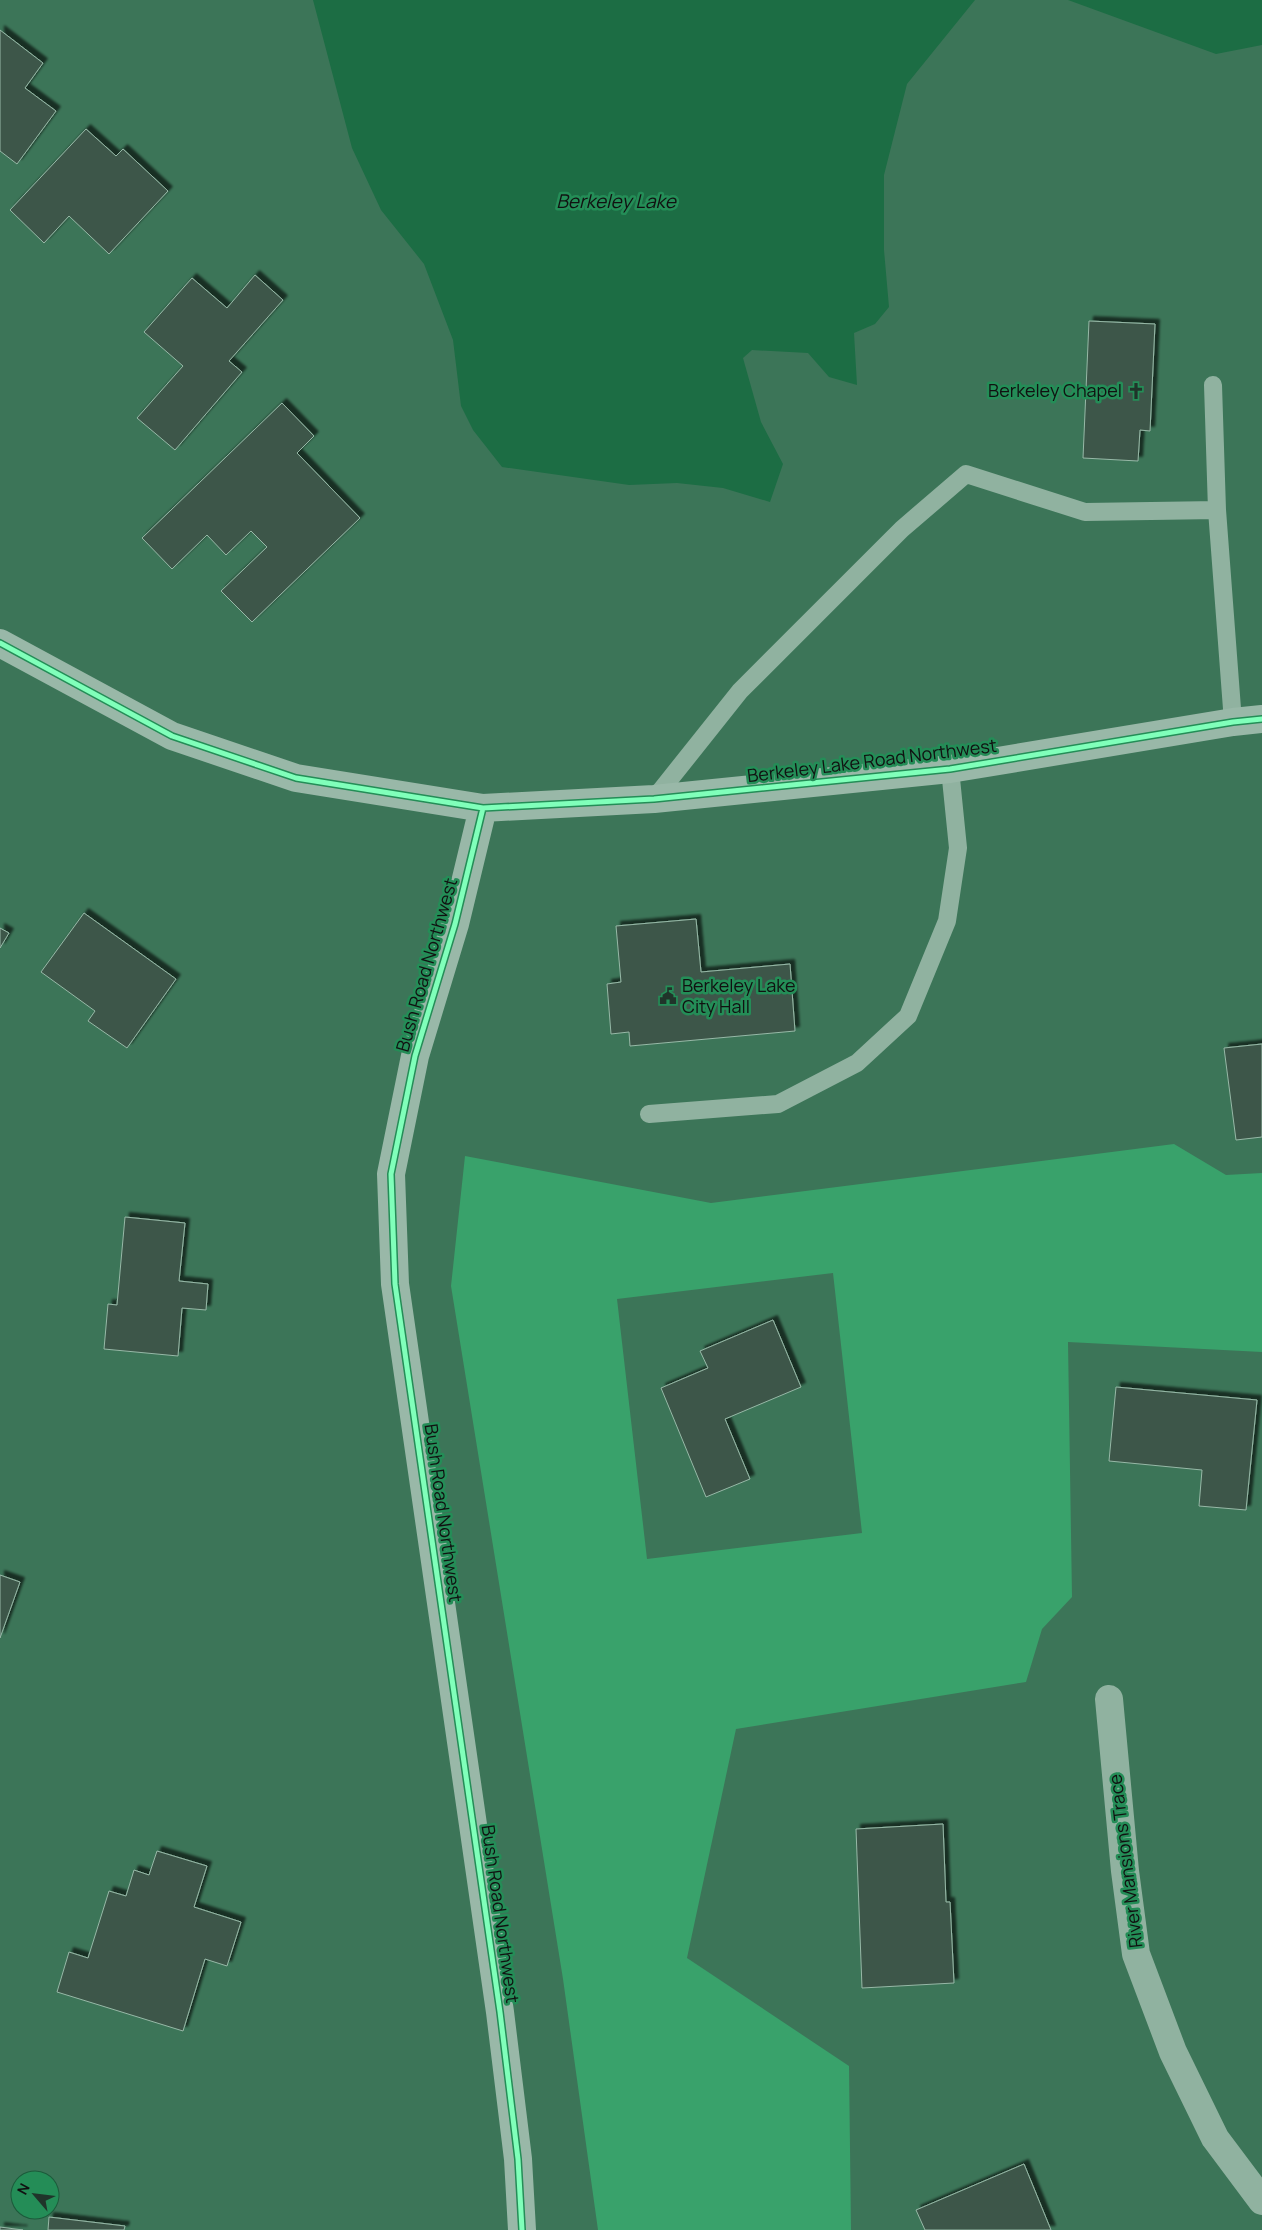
<svg xmlns="http://www.w3.org/2000/svg" width="1262" height="2230" font-family="Manrope,sans-serif">
	<style>
		.green { fill: #39a26b; fill-rule: evenodd }
		.water { fill: #1c6d44 }
		.building { fill: #3d5749; stroke: #97b8a7; filter: url(#shadow) }
		.lines { fill: none; stroke-linecap: round; stroke-linejoin: round }
		.lane { stroke: #90b2a0; stroke-width: 18 }
		.street { stroke: #90b2a0; stroke-width: 28 }
		.secondary { stroke: #99b8a8; stroke-width: 28 }
		.cycleway-casing { stroke: #248d57; stroke-width: 8 }
		.cycleway { stroke: #80ffba; stroke-width: 5 }
		.labels { text-anchor: middle; stroke-width: 5; stroke-linejoin: round; paint-order: stroke }
		.poi-label { font-size: 18px; fill: #111; stroke: #248d57; text-anchor: end }
		.street-label { font-size: 18px; fill: #111; stroke: #248d57 }
		.water-label { font-size: 19px; font-style: italic; fill: #111; stroke: #248d57 }
	</style>
	<defs>
		<filter id="shadow"><feDropShadow dx="4.5" dy="-4.5" stdDeviation="1" flood-color="#0009"/></filter>
	</defs>
	<rect width="100%" height="100%" fill="#3c7558"/>
	<!-- green -->
	<path class="green" d="M1174,1144L1226,1175L1262,1173V1352L1068,1342L1072,1597L1042,1629L1026,1682L736,1729L687,1958L849,2066L851,2230H598L563,1979L451,1286L465,1156L711,1203ZM833,1273L862,1533L647,1559L617,1299Z"/>
	<!-- water -->
	<path class="water" d="M313,0H975L907,84L884,175V250L889,307L875,324L854,333L857,385L829,377L808,353L752,350L743,358L761,422L783,464L770,502L723,488L677,483L629,485L502,467L473,430L461,406L453,340L424,264L381,210L352,148Z
		M1068,0H1262V45L1216,54Z"/>
	<!-- building -->
	<path class="building" d="M0,30L43,63L25,88L56,111L17,164L0,151Z
		M86,129L116,156L123,149L168,191L109,254L69,216L44,243L10,210Z
		M255,275L283,300L229,361L242,372L175,450L137,418L183,366L144,332L192,278L227,308Z
		M1089,321L1155,324L1150,431L1140,430L1138,461L1083,458Z
		M282,403L314,436L297,453L360,518L252,622L221,591L267,547L251,531L226,555L207,535L172,569L142,538Z
		M84,913L176,979L127,1048L88,1021L95,1011L41,972Z
		M696,919L701,972L790,964L795,1031L630,1046L629,1032L611,1034L607,984L621,982L616,926Z
		M0,928L9,933L0,948Z
		M1262,1044V1137L1236,1140L1224,1048Z
		M125,1217L185,1223L179,1281L208,1284L206,1310L182,1308L178,1356L104,1349L108,1304L117,1305Z
		M773,1320L801,1387L725,1419L750,1479L706,1497L661,1388L708,1368L700,1351Z
		M1116,1387L1257,1400L1246,1510L1199,1506L1202,1470L1109,1461Z
		M0,1575L20,1582L0,1638Z
		M943,1824L946,1902H950L954,1983L862,1988L856,1829Z
		M157,1851L207,1866L194,1907L241,1922L227,1966L205,1959L183,2031L57,1992L69,1952L88,1958L109,1891L126,1896L134,1870L149,1875Z
		M1024,2164L1051,2230H925L916,2210Z
		M49,2217L125,2226L124,2230H48Z
		M0,2227L23,2230H0Z"/>
	<g class="lines">
		<!-- lane -->
		<path class="lane" d="M1217,510L1233,722
			M654,799L740,691L902,529L966,474L1085,512L1217,510L1213,385
			M649,1114L778,1104L857,1063L908,1016L947,921L958,848L950,769"/>
		<!-- street -->
		<path class="street" d="M1109,1699L1125,1871L1136,1954L1173,2052L1215,2138L1262,2201"/>
		<!-- secondary -->
		<path class="secondary" d="M0,643L172,736L296,778L483,808L654,799L950,769L1233,722L1262,719
			M483,808L455,924L415,1056L391,1174L395,1284L500,2012L518,2159L522,2230"/>
		<!-- cycleway casing -->
		<g class="cycleway-casing">
			<path id="cycleway" d="M0,643L172,736L296,778L483,808L654,799L950,769L1233,722L1262,719
				M483,808L455,924L415,1056L391,1174L395,1284L500,2012L518,2159L522,2230"/>
		</g>
		<!-- cycleway -->
		<use href="#cycleway" class="cycleway"/>
	</g>
	<!-- icons -->
	<defs>
		<g id="church-bare" transform="scale(1.35)"><path d="M-1.2-6h2.4v3.5h3.3v2.4h-3.3V6h-2.4V-.1h-3.3v-2.4h3.3Z" fill="#20342a" stroke="#248d57" stroke-width="2.5" paint-order="stroke"/></g>
		<g id="civic-bare" transform="scale(1.35)"><path d="M-.6-6.5H3V-4.5H.6V-3L4-1V1h2V6H-6V1h2V-1L-.6-3ZM-1.2 2.5V6h2.4V2.5Z" fill="#20342a" stroke="#248d57" stroke-width="2.5" paint-order="stroke"/></g>
	</defs>
	<g fill-rule="evenodd">
		<use href="#church-bare" x="1136" y="391"/>
		<use href="#civic-bare" x="668" y="996"/>
	</g>
	<g class="labels">
		<!-- poi labels -->
		<g class="poi-label">
			<text x="1122" y="397">Berkeley Chapel</text>
			<text x="682" y="992" text-anchor="start">Berkeley Lake<tspan x="682" dy="21">City Hall</tspan></text>
		</g>
		<!-- street labels -->
		<g class="street-label">
			<text transform="translate(872 761) rotate(-7)" y="6">Berkeley Lake Road Northwest</text>
			<text transform="translate(427 965) rotate(-74)" y="6">Bush Road Northwest</text>
			<text transform="translate(443 1513) rotate(82)" y="6">Bush Road Northwest</text>
			<text transform="translate(1126 1861) rotate(-97)" y="6">River Mansions Trace</text>
			<text transform="translate(500 1914) rotate(82)" y="6">Bush Road Northwest</text>
		</g>
		<!-- water labels -->
		<g class="water-label">
			<text x="616" y="208">Berkeley Lake</text>
		</g>
	</g>
	<!-- north arrow -->
	<g transform="translate(35 2195) rotate(298)"><circle r="24" fill="#248d57" stroke="#1c5b3b"/>
	<path d="M0-4L9 19L0 12L-9 19Z" fill="#20342a"/>
	<text y="-8" font-size="14" font-weight="bold" text-anchor="middle" fill="#111111">N</text>
	</g>
</svg>
